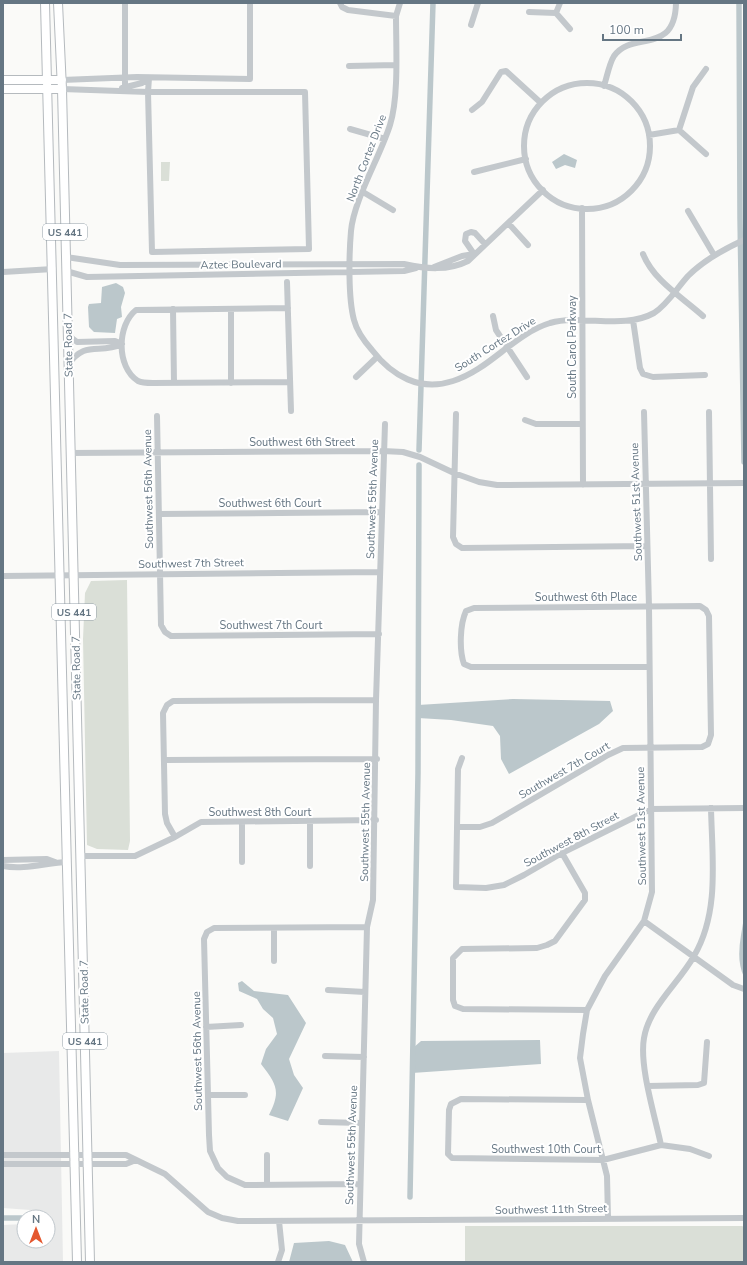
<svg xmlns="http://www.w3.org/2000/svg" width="747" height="1265" font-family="'Nunito Sans',sans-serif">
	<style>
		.built { fill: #e8e9e9 }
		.green { fill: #dadfd7 }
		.water { fill: #bbc7cb }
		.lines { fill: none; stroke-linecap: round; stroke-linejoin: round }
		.canal { stroke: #bbc7cb; stroke-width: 5.5 }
		.major-casing { stroke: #b5babe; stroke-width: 10 }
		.minor { stroke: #c3c8cc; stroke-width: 6 }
		.major { stroke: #fff; stroke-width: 8 }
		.labels { text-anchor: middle; stroke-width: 4; stroke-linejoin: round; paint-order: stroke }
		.shield { fill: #fff; stroke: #939fa8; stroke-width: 1 }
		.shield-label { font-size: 10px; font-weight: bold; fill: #657683 }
		.street-label { font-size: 11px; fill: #657683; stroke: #fff }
	</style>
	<rect width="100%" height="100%" fill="#fafaf8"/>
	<!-- built -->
	<path class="built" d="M59,1051L63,1262H3V1225L24,1224V1241H48V1217H44V1211L3,1208V1053Z"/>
	<!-- green -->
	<path class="green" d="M161,162H170L169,181H161Z
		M127,580L130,841L128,850L97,849L87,845L83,639L85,593L91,581Z
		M465,1226H742L744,1227V1262H465Z"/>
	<!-- water -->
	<path class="water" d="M564,154L577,160L575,168L565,165L556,169L552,162Z
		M116,283L123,287L125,293L121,307L122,317L117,319L115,333L94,332L89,327L88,307L89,304L101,303L102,287Z
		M513,699L610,701L613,711L599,724L509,774L501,759L500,736L493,726L451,720L418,718V705Z
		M744,917V977C735,958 741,937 744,917Z
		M242,981L254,991L288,995L306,1023L289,1059L294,1075L303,1088L288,1121L269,1115C281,1091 277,1085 261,1064L266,1049L277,1034L273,1018L263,1009L257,999L239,991L238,983Z
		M540,1040L541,1064L412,1073L413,1048L421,1041Z
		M329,1241L345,1245L353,1262H289L294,1243Z"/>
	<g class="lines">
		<!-- canal -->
		<path class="canal" d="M739,3L740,218L744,462
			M419,450L433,3
			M410,1197L418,773L419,465
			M3,1218H24"/>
		<!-- major casing -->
		<g class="major-casing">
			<path id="major" d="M45,3L77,1262
				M58,3L62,89L90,1262
				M3,80H62
				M3,89H62"/>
		</g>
		<!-- minor -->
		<path class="minor" d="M340,3L342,7L348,10L396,16
			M400,3L396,16C396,46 399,97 390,125C380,157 354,199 351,231C349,254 348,298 354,320C357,332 364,341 372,350C392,376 420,392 453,381C489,370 514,334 550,323C583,314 623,330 654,313C668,304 677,288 688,276C704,260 724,249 744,240
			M529,12L556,13L570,29
			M556,13L560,3
			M471,25L478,3
			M349,66L396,65
			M62,80L137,77L250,79V3
			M524 146a63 63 0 1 1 126 0a63 63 0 1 1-126 0Z
			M604,86C607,77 609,64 614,56C632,30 675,56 676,3
			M125,87V3
			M122,88L142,83L149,78
			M62,89L148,92H305L309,249L152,252L148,92L149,78
			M472,110L482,102L501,72L506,71L541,103
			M350,129L385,139
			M679,130L693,87L706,69
			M679,130L706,154
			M649,135L679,130
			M474,172L526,159
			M363,192L393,210
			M582,208L583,485
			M688,211L714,255
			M509,224L528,245
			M474,254L465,241L466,234L471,232L475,233L485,244
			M643,254C654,281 682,297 703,316
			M66,257L120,265L404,264C426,269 448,271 468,261L543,190
			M434,267L462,256L474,254
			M66,271L87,277L404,271L416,268
			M3,272L53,269
			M287,282L291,411
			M288,308L136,310C117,325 116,367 138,381C142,383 148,383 153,383L290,382
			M173,309L174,383
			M231,309V383
			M493,316L496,330L527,377
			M633,320L640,368L643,374L653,377L705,375
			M68,335L77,342L115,341L122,344
			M68,365C86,339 99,355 122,344
			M356,377L377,357
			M709,412L711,559
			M456,414L453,537L456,544L462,548L647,546
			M157,416L161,625L165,632L171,636L379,634
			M525,420L536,424H582
			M70,453L383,451L403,452L420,457L454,473L479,482L497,485L744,483
			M159,514L382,512
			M3,576L380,572
			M462,758L458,769L456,887L486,888L504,885L524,875L562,853L651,809L744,808
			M165,760L377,759
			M457,827H480L492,823L608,755L623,748L702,747L708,744L711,735L709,616L706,610L700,606L474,608L466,611C460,624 459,650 464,664L471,667H649
			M175,837L167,823L165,814L163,713L167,705L173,701L376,700
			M562,853L585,893V900L555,941L547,945L537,948L462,949L453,958V1000L455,1006L463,1009L587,1010
			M80,856H135L175,837L201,822L376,820
			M3,860L47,859L55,862
			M242,862V822
			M3,866C24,870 46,863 67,862
			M310,866V822
			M644,921L733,985L744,989
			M274,928V961
			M328,990L365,992
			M206,1027L241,1025
			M325,1056L364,1057
			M648,1086L698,1085L704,1083L707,1042
			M208,1095H245
			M588,1100L461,1099L451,1104L449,1110L448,1154L452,1158L603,1160L661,1145L690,1149L709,1156
			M321,1122L361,1123
			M661,1145C655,1116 639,1066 644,1038C649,1007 679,983 694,956C720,912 712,857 711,808
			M3,1155H126L165,1174L208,1212L222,1218L238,1221L744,1218
			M3,1164H126L136,1160
			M359,1184L245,1185L227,1177L218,1168L210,1151L209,1135L204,939L207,932L214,928L367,927
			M267,1185V1155
			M608,1218L607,1176L588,1100L580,1058L583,1034L587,1010L605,976L644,921L652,892L649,607L644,412
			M278,1262L282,1250L279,1221
			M364,1262L359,1244L367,927L373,900L376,700L385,424"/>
		<!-- major -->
		<use href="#major" class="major"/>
	</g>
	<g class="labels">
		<!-- shield labels -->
		<g class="shield">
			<rect x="43" y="224" width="44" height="16" rx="3"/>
			<rect x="52" y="604" width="44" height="16" rx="3"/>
			<rect x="63" y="1033" width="44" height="16" rx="3"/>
		</g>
		<g class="shield-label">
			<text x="65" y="236">US 441</text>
			<text x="74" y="616">US 441</text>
			<text x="85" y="1045">US 441</text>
		</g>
		<!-- street labels -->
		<g class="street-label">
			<text transform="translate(366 158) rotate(-69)" y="4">North Cortez Drive</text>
			<text transform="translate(241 264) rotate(-1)" y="4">Aztec Boulevard</text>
			<text transform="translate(495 344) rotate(-32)" y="4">South Cortez Drive</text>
			<text transform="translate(68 345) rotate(-91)" y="4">State Road 7</text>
			<text transform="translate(572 347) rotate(-90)" y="4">South Carol Parkway</text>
			<text x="302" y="446">Southwest 6th Street</text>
			<text transform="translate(148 489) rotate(-91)" y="4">Southwest 56th Avenue</text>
			<text transform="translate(372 499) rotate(-88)" y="4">Southwest 55th Avenue</text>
			<text transform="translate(636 502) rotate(-92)" y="4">Southwest 51st Avenue</text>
			<text x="270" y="507">Southwest 6th Court</text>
			<text transform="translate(191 563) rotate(-1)" y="4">Southwest 7th Street</text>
			<text x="586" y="601">Southwest 6th Place</text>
			<text x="271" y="629">Southwest 7th Court</text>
			<text transform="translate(76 668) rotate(-91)" y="4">State Road 7</text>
			<text transform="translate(564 770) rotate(-30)" y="4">Southwest 7th Court</text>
			<text x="260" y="816">Southwest 8th Court</text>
			<text transform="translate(365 822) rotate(-89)" y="4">Southwest 55th Avenue</text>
			<text transform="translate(641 826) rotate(-91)" y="4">Southwest 51st Avenue</text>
			<text transform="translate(571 839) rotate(-28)" y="4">Southwest 8th Street</text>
			<text transform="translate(84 992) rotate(-91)" y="4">State Road 7</text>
			<text transform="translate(197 1051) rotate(-91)" y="4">Southwest 56th Avenue</text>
			<text transform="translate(351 1145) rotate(-88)" y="4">Southwest 55th Avenue</text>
			<text x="546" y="1153">Southwest 10th Court</text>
			<text transform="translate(551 1209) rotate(-1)" y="4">Southwest 11th Street</text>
		</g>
	</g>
	<!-- border -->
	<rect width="747" height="1265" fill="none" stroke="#657683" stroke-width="8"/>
	<!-- north arrow -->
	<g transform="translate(36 1229)"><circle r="19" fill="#ffffff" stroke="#c1c8cd"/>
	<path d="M0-3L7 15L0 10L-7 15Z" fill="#e4572e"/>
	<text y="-6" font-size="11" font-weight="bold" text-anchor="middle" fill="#657683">N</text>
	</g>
	<!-- scale -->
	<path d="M603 34v6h78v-6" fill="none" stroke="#657683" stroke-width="2"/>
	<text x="609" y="34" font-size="12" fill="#657683" stroke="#ffffff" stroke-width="3" paint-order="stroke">100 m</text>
</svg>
